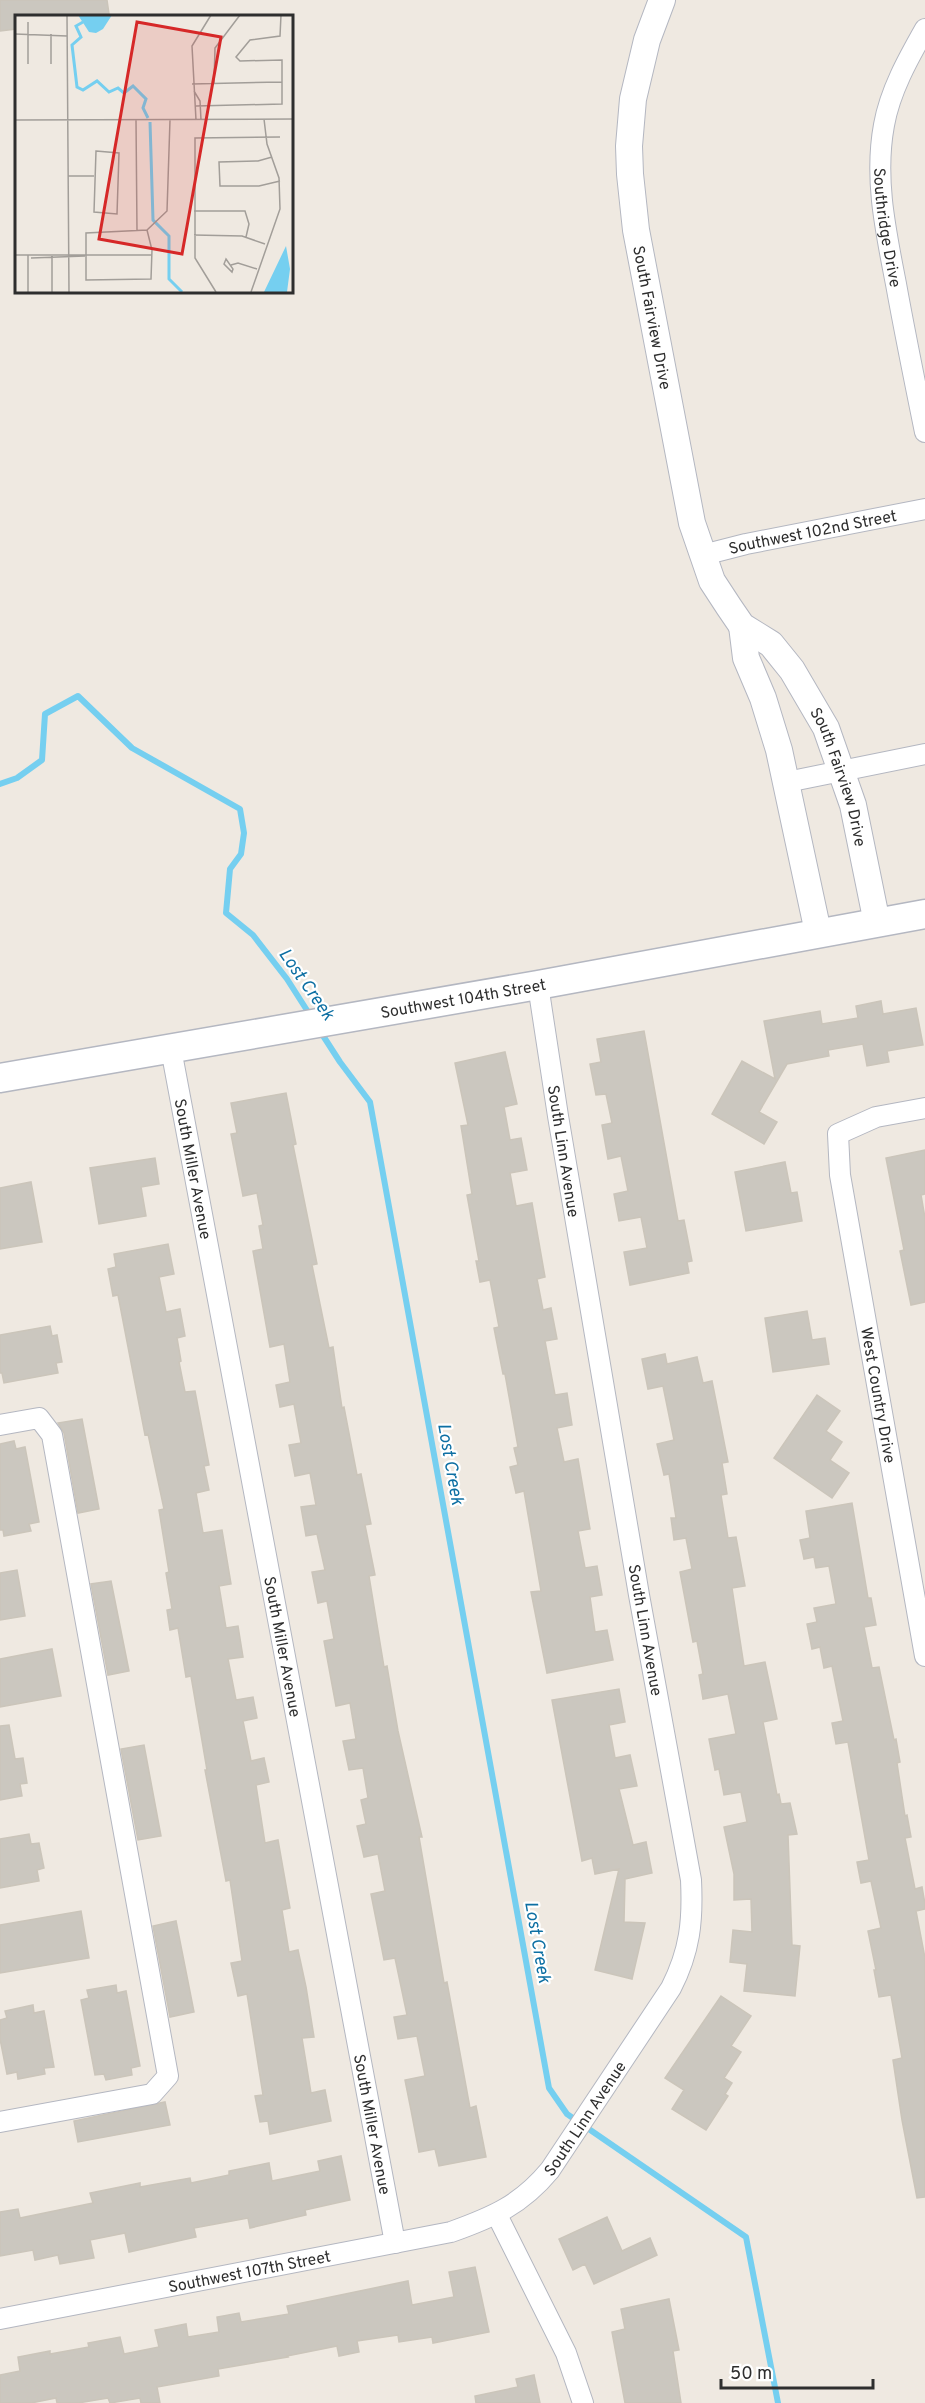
<svg xmlns="http://www.w3.org/2000/svg" width="925" height="2403" font-family="Overpass,sans-serif">
	<style>
		.lines { fill: none; stroke-linecap: round; stroke-linejoin: round }
		.stream { stroke: #75cff0; stroke-width: 6 }
		.building { fill: #cbc7bf; stroke: #cbc5ba; stroke-width: 1.5 }
		.minor-casing { stroke: #b4b7c1; stroke-width: 22 }
		.tertiary-casing { stroke: #b4b7c1; stroke-width: 28 }
		.secondary-casing { stroke: #b4b7c1; stroke-width: 31 }
		.minor { stroke: #fff; stroke-width: 20 }
		.tertiary { stroke: #fff; stroke-width: 26 }
		.secondary { stroke: #fff; stroke-width: 28 }
		.labels { text-anchor: middle; stroke-width: 4.5; stroke-linejoin: round; paint-order: stroke }
		.street-label { font-size: 16px; fill: #2e2e2e; stroke: #fff }
		.water-label { font-size: 18px; font-style: italic; fill: #0d6fa3; stroke: #fff }
		.inset-river { fill: none; stroke: #75cff0; stroke-width: 3 }
		.inset-road { fill: none; stroke: #a29e99; stroke-width: 1.5 }
		.view { fill: #d62828; fill-opacity: 0.15; stroke: #d62828; stroke-width: 3 }
		.inset-edge { fill: none; stroke: #2e2e2e; stroke-width: 3 }
	</style>
	<rect width="100%" height="100%" fill="#efe9e1"/>
	<g class="lines">
		<!-- stream -->
		<path class="stream" d="M0,784L17,778L42,760L45,714L78,696L132,748L240,809L244,833L241,854L230,869L226,913L253,935L287,979L310,1015
			M320,1031L340,1062L370,1102L549,2088L567,2114L746,2237L778,2403"/>
	</g>
	<!-- building -->
	<path class="building" d="M0,0H107L109,14L92,16H16V29L0,31Z
		M881,1001L883,1014L916,1008L923,1045L887,1051L889,1062L867,1066L863,1044L828,1050L829,1056L787,1064L759,1112L777,1122L764,1144L712,1114L742,1061L775,1079L764,1021L820,1011L822,1024L858,1018L856,1006Z
		M644,1031L678,1221L684,1220L692,1261L687,1262L689,1273L630,1285L624,1252L647,1248L641,1217L619,1221L614,1194L628,1191L621,1156L608,1159L602,1125L612,1123L606,1094L596,1095L590,1064L601,1062L597,1039Z
		M505,1052L517,1104L504,1107L510,1140L521,1138L527,1170L510,1173L516,1206L532,1203L545,1277L537,1279L543,1310L551,1308L557,1339L545,1341L555,1395L567,1393L572,1425L557,1428L564,1462L578,1459L590,1529L578,1531L585,1568L597,1566L602,1595L590,1597L595,1632L607,1630L613,1660L547,1673L531,1592L541,1591L524,1491L516,1493L510,1467L518,1465L514,1448L518,1447L505,1374H503L494,1328L499,1327L490,1280L480,1282L476,1261H479L467,1195L472,1194L461,1126L468,1125L455,1063Z
		M286,1093L296,1144L293,1145L317,1264L312,1265L329,1348L333,1347L342,1408L344,1407L357,1475L361,1474L371,1524L365,1525L375,1575L369,1576L384,1667L387,1666L398,1731L422,1837H419L444,1983L447,1982L470,2108L476,2106L486,2157L439,2166L435,2149L419,2152L411,2110L405,2080L425,2076L417,2036L398,2039L394,2017L407,2015L395,1958L384,1960L371,1894L385,1891L378,1854L364,1857L357,1826L366,1824L361,1800L368,1798L363,1768L349,1770L343,1741L356,1739L350,1703L336,1706L324,1641L334,1639L327,1601L318,1603L312,1572L325,1570L317,1534L306,1536L301,1507L316,1505L310,1473L295,1476L289,1445L301,1443L294,1404L280,1407L276,1385L290,1382L284,1344L270,1347L253,1251L263,1249L259,1226L263,1225L257,1193L243,1196L231,1134L237,1133L231,1103Z
		M925,1150V1194L921,1195L925,1218V1302L911,1305L900,1251L904,1250L886,1158Z
		M155,1158L159,1184L141,1187L146,1216L99,1224L90,1168Z
		M785,1162L791,1193L797,1192L802,1221L746,1231L735,1172Z
		M31,1182L42,1242L0,1249V1188Z
		M168,1244L174,1274L159,1277L166,1312L180,1309L185,1336L177,1338L181,1361L179,1362L185,1392L195,1391L209,1465L204,1466L209,1490L196,1493L203,1533L222,1530L231,1584L219,1586L226,1628L238,1626L243,1657L228,1659L236,1700L253,1697L257,1718L243,1721L251,1761L264,1758L269,1782L256,1785L265,1843L278,1840L290,1908L282,1910L289,1952L298,1950L306,1987L314,2037L302,2038L311,2093L325,2090L331,2121L270,2134L268,2121L260,2122L255,2096L263,2095L247,1994L238,1996L231,1963L242,1961L230,1880L226,1881L205,1770H207L191,1676L186,1677L178,1628L170,1630L167,1610L172,1609L166,1573L169,1572L159,1510L164,1509L148,1434L145,1435L118,1295L113,1296L108,1269L116,1267L114,1254Z
		M807,1311L812,1340L825,1338L829,1364L773,1372L765,1318Z
		M50,1326L52,1336L57,1335L62,1362L56,1363L58,1373L4,1383L2,1373H0V1335Z
		M665,1354L667,1364L697,1357L703,1383L712,1381L716,1401L728,1462L722,1463L727,1494L721,1495L728,1538L736,1537L745,1586L732,1588L744,1666L765,1662L777,1719L763,1722L777,1795L779,1794L781,1804L790,1803L797,1834L788,1835L792,1945L800,1946L795,1996L744,1991L747,1964L730,1962L733,1930L752,1932L751,1899L734,1900V1874L724,1827L747,1822L741,1792L724,1795L719,1769L715,1770L709,1739L736,1734L728,1694L703,1699L699,1675L703,1674L697,1641L693,1642L680,1572L692,1569L686,1538L674,1540L671,1518H676L669,1474L664,1475L657,1444L674,1440L663,1386L648,1389L642,1359Z
		M817,1395L840,1411L826,1431L842,1442L830,1460L849,1473L832,1498L774,1458Z
		M82,1419L99,1509L78,1513L64,1433L58,1423Z
		M14,1441L16,1449L25,1447L39,1522L29,1524L31,1531L4,1536L3,1530H0V1444Z
		M852,1503L868,1598H871L876,1625L864,1627L872,1668L879,1667L894,1740L896,1739L900,1762L897,1763L905,1816L907,1815L911,1837L905,1838L915,1889L922,1887L925,1904V1909L916,1911L925,1958V2197L917,2198L902,2120L893,2060L902,2058L891,1995L879,1997L874,1970H876L868,1931L881,1928L871,1881L861,1883L857,1862L869,1860L848,1742L836,1744L832,1723L843,1721L832,1666L824,1668L820,1647L812,1649L807,1624L817,1622L814,1608L836,1604L829,1566L816,1568L814,1557L804,1559L800,1540L810,1538L806,1511Z
		M17,1570L25,1616L0,1620V1573Z
		M111,1581L129,1671L108,1675L91,1584Z
		M52,1649L61,1696L0,1707V1659Z
		M619,1689L625,1722L609,1725L615,1758L630,1755L637,1786L619,1789L633,1845L646,1842L652,1873L625,1879L624,1922L645,1923L632,1979L595,1970L619,1869L595,1874L592,1858L582,1861L552,1700Z
		M9,1725L15,1759L23,1758L27,1783L20,1784L22,1796L0,1800V1726Z
		M144,1745L161,1836L138,1840L121,1749Z
		M29,1834L31,1844L39,1843L44,1868L37,1870L39,1881L0,1888V1839Z
		M81,1911L89,1958L0,1973V1925Z
		M176,1921L194,2012L170,2017L153,1926Z
		M116,1985L117,1993L126,1991L140,2066L131,2068L132,2075L106,2080L104,2074L95,2075L81,2000L89,1998L87,1990Z
		M721,1996L751,2016L731,2046L741,2052L724,2078L732,2083L725,2094L728,2096L706,2130L672,2109L684,2090L665,2078Z
		M33,2005L34,2013L44,2011L54,2067L44,2068L45,2074L18,2079L17,2072L7,2074L0,2039V2020L7,2018L5,2011Z
		M165,2102L170,2125L78,2142L74,2121Z
		M341,2156L350,2200L305,2210L306,2215L250,2228L248,2218L194,2228L196,2237L129,2252L125,2233L90,2240L94,2258L60,2264L58,2255L35,2260L33,2250L0,2256V2212L18,2209L20,2218L93,2203L90,2193L140,2183V2187L190,2178L191,2183L229,2175V2171L269,2163L272,2181L320,2171L318,2161Z
		M607,2217L622,2251L650,2238L657,2255L594,2284L585,2264L573,2270L559,2239Z
		M475,2267L489,2332L433,2343L432,2337L399,2342L398,2335L357,2341L359,2352L339,2356L337,2346L287,2356L288,2357L218,2369L219,2376L157,2387L160,2403H141L140,2398L110,2403L108,2398L78,2403H57L56,2398L31,2403H0V2375L20,2371L18,2357L50,2351V2354L89,2347L88,2343L120,2337L124,2354L159,2347L155,2330L186,2324L188,2337L219,2332L217,2317L239,2313L241,2322L289,2314L287,2306L408,2281L412,2305L454,2297L449,2272Z
		M669,2299L679,2350L673,2351L681,2403H625L612,2332L625,2329L621,2309Z
		M534,2375L540,2403H476L475,2396L518,2387L516,2379Z"/>
	<g class="lines">
		<!-- minor casing -->
		<g class="minor-casing">
			<g id="minor">
				<path id="s1" d="M925,29C908,59 890,91 884,125C874,179 886,232 896,284C905,334 915,383 925,432"/>
				<path id="s2" d="M703,555L746,544L925,509"/>
				<path d="M787,782L925,754"/>
				<path id="s3" d="M171,1049L395,2243"/>
				<path id="s4" d="M925,1108L876,1117L838,1134L840,1175L925,1656"/>
				<path d="M0,1425L39,1418L52,1435L168,2076L152,2094L0,2122"/>
				<path d="M497,2215L566,2353L583,2403"/>
				<path id="s5" d="M0,2319L451,2232C493,2217 521,2205 550,2170L671,1988C690,1951 693,1921 691,1880L639,1595L558,1116L538,985"/>
			</g>
		</g>
		<!-- tertiary casing -->
		<g class="tertiary-casing">
			<g id="tertiary">
				<path id="s6" d="M662,0L647,40L633,99L629,146L630,174L636,230L692,523L712,581L729,607L742,626L771,644L792,670L826,728L853,805L877,923"/>
				<path d="M742,626L746,658L763,698L779,750L818,932"/>
			</g>
		</g>
		<!-- secondary casing -->
		<g class="secondary-casing">
			<g id="secondary">
				<path id="s7" d="M0,1078L538,985L925,914"/>
			</g>
		</g>
		<!-- minor -->
		<use href="#minor" class="minor"/>
		<!-- tertiary -->
		<use href="#tertiary" class="tertiary"/>
		<!-- secondary -->
		<use href="#secondary" class="secondary"/>
	</g>
	<g class="labels">
		<!-- street labels -->
		<g class="street-label">
			<text dy="6" stroke="none"><textPath href="#s1" startOffset="208">Southridge Drive</textPath></text>
			<text dy="6" stroke="none"><textPath href="#s6" startOffset="324">South Fairview Drive</textPath></text>
			<text dy="6" stroke="none"><textPath href="#s2" startOffset="112">Southwest 102nd Street</textPath></text>
			<text dy="6" stroke="none"><textPath href="#s6" startOffset="834">South Fairview Drive</textPath></text>
			<text dy="6" stroke="none"><textPath href="#s7" startOffset="470">Southwest 104th Street</textPath></text>
			<text transform="translate(564 1151) rotate(81)" y="6">South Linn Avenue</text>
			<text dy="6" stroke="none"><textPath href="#s3" startOffset="122">South Miller Avenue</textPath></text>
			<text dy="6" stroke="none"><textPath href="#s4" startOffset="356">West Country Drive</textPath></text>
			<text transform="translate(646 1630) rotate(80)" y="6">South Linn Avenue</text>
			<text dy="6" stroke="none"><textPath href="#s3" startOffset="608">South Miller Avenue</textPath></text>
			<text dy="6" stroke="none"><textPath href="#s5" startOffset="640">South Linn Avenue</textPath></text>
			<text dy="6" stroke="none"><textPath href="#s3" startOffset="1094">South Miller Avenue</textPath></text>
			<text dy="6" stroke="none"><textPath href="#s5" startOffset="254">Southwest 107th Street</textPath></text>
		</g>
		<!-- water labels -->
		<g class="water-label">
			<text transform="translate(307 984) rotate(55)" y="6">Lost Creek</text>
			<text transform="translate(451 1464) rotate(80)" y="6">Lost Creek</text>
			<text transform="translate(538 1942) rotate(80)" y="6">Lost Creek</text>
		</g>
	</g>
	<!-- overview -->
	<g transform="translate(15 15)">
		<rect width="278" height="278" fill="#efe9e1"/>
		<path d="M63,0H97L88,14L81,18L74,17ZM271,231L275,254L272,277H249Z" fill="#75cff0"/>
		<path class="inset-river" d="M68,7L61,11L66,22L57,30L62,72L68,75L82,66L94,77L103,73L109,78L118,71L131,84L128,93L133,103M135,107L138,205L154,221V264L167,277"/>
		<path class="inset-road" d="M52,0L54,277M13,7V49M0,19L52,21M36,49V19M199,68L200,33L225,0M177,69L267,67M179,76L185,86L186,105M181,91L267,89V45L225,46L221,42L235,25L265,21L266,0M0,105L278,104M121,105L122,216M181,105L177,31L196,0M81,136L104,138L102,199L79,197ZM257,142L243,146L204,147L205,171H244L265,166M53,161H79M179,196H230L234,209L231,222M132,215L137,235L136,264L71,265V218L132,215L152,196L155,105M179,220L227,221L250,229M0,240H137M13,240V277M37,241V277M16,243L70,241M211,244L218,254L217,257L209,249ZM216,250L223,248L242,254M201,277L180,243V123L265,122M236,277L265,194L264,163L252,129L249,104"/>
		<path class="view" d="M122,7L206,22L167,239L84,224Z"/>
		<rect width="278" height="278" class="inset-edge"/>
	</g>
	<!-- scale -->
	<path d="M721 2379v9h152v-9" fill="none" stroke="#2e2e2e" stroke-width="3"/>
	<text x="730" y="2379" font-size="18" fill="#2e2e2e" stroke="#ffffff" stroke-width="4.5" paint-order="stroke">50 m</text>
</svg>
